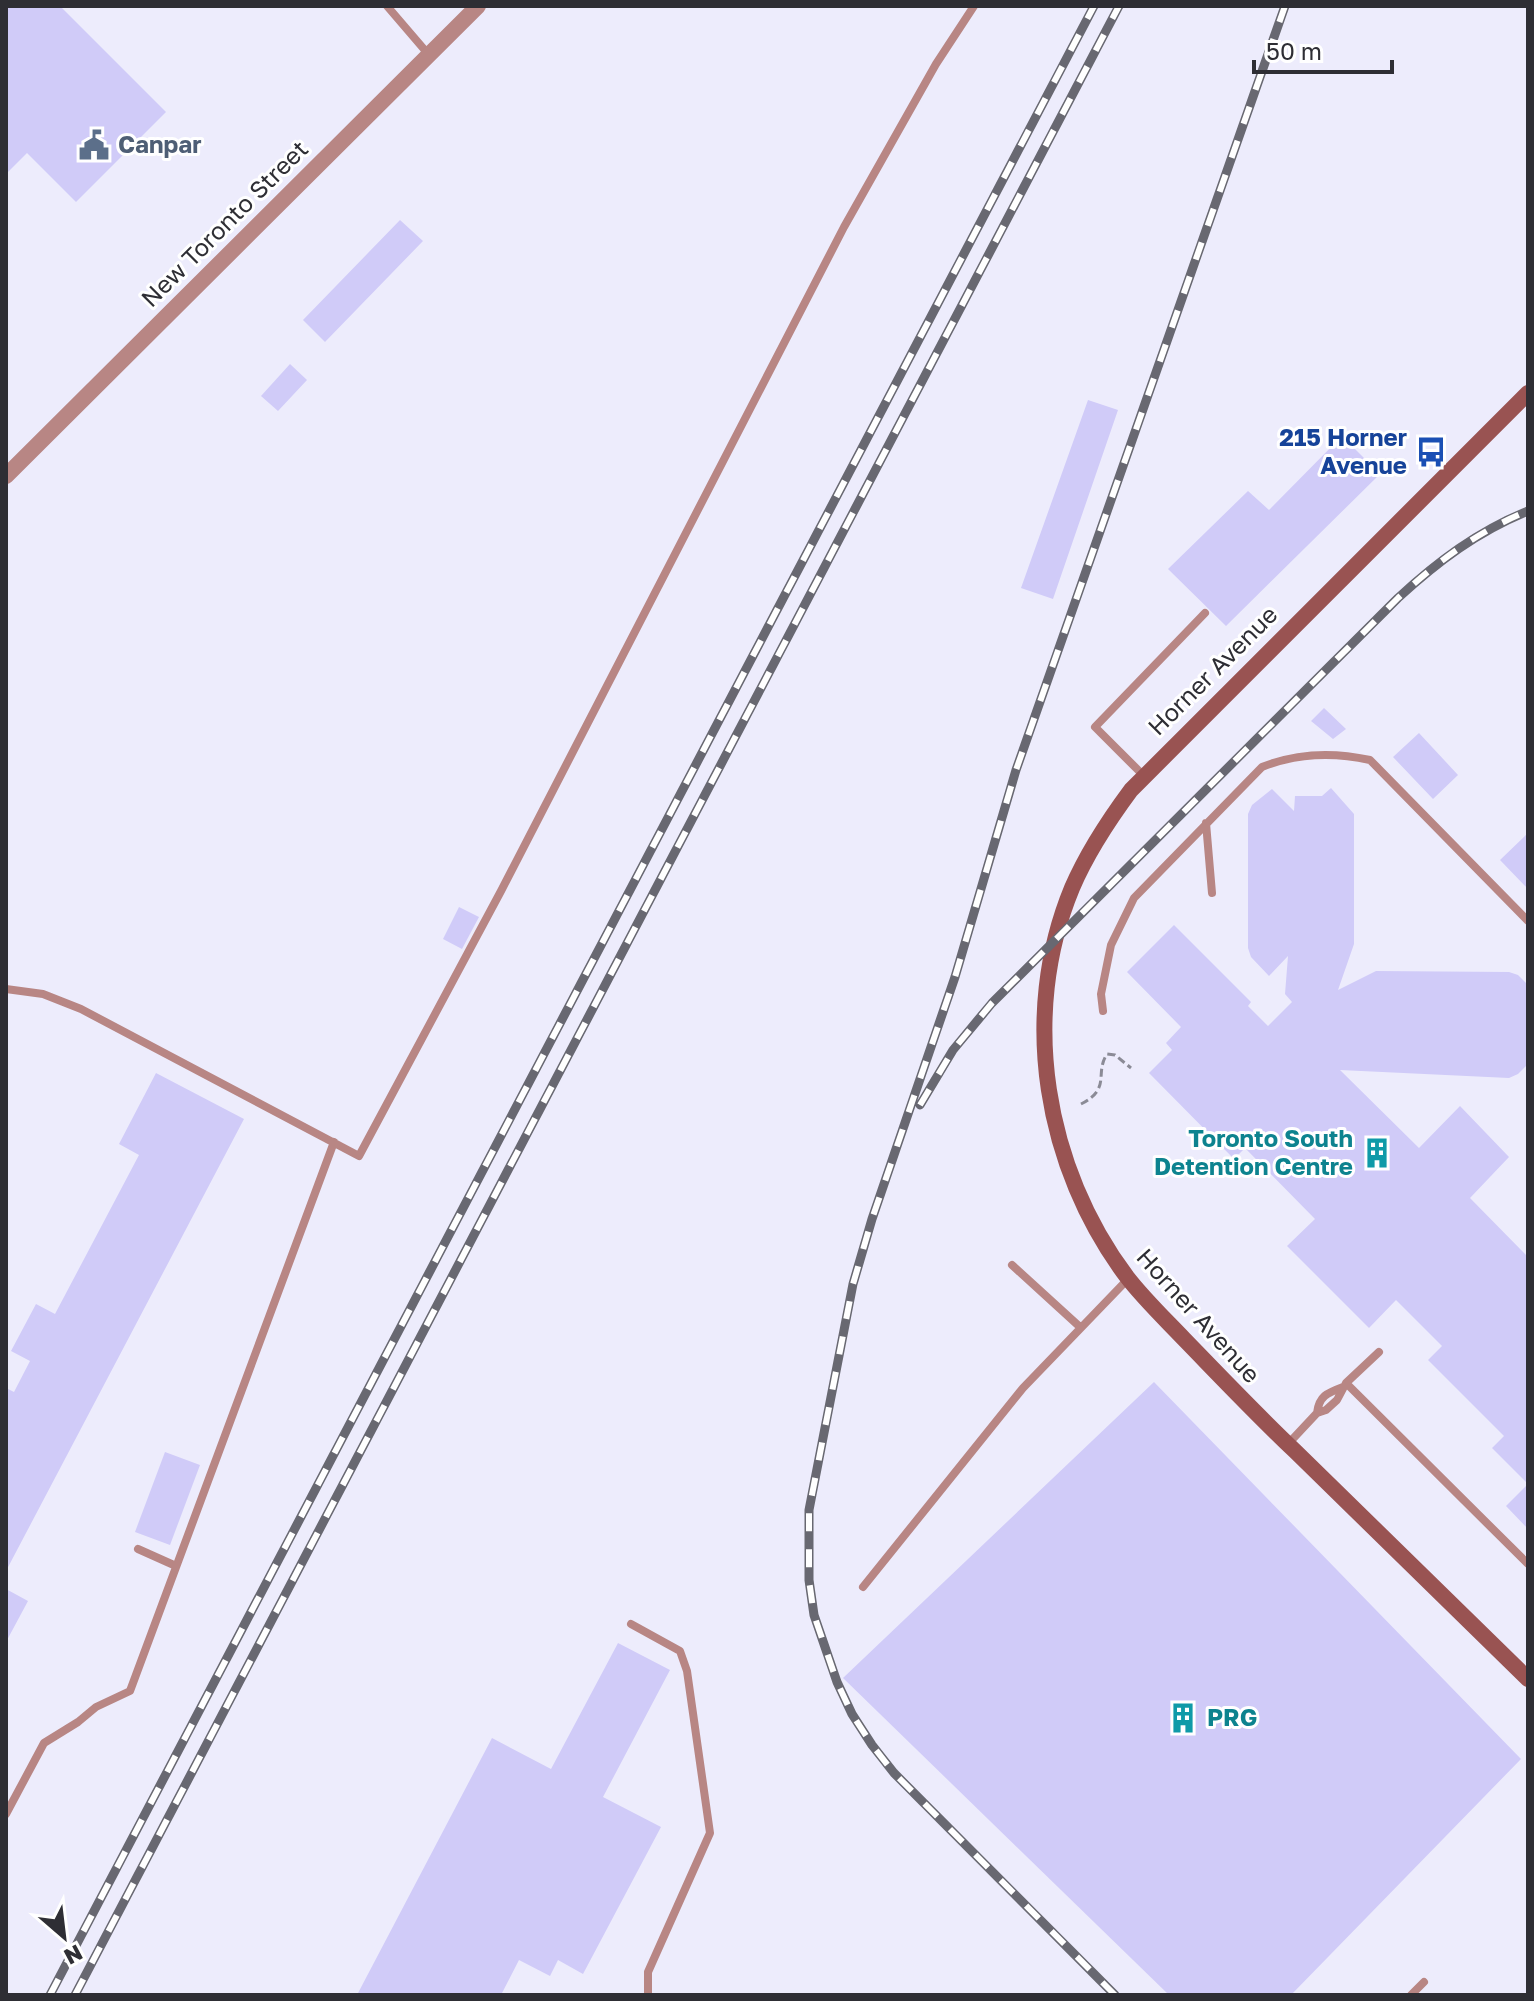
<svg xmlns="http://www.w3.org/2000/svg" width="1534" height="2001" font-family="'Golos Text',sans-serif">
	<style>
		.building { fill: #d0cbf8 }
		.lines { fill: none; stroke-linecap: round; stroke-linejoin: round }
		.path { stroke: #8b8b96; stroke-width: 3; stroke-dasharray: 8 4; stroke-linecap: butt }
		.service { stroke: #b88684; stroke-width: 8 }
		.tertiary { stroke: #b88684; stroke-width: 16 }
		.secondary { stroke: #995352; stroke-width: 16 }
		.rail-casing { stroke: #686871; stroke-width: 9 }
		.rail { stroke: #fff; stroke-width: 6; stroke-dasharray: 18; stroke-linecap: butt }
		.labels { text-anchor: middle; stroke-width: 6; stroke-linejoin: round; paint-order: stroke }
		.service-label { font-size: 24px; font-weight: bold; fill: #4e5e75; stroke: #fff; text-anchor: start }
		.street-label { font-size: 24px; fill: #2e2e34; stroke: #fff }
		.transit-label { font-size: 24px; font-weight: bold; fill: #164399; stroke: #fff; text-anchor: end }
		.culture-label { font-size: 24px; font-weight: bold; fill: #0d838f; stroke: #fff; text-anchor: end }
	</style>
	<rect width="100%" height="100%" fill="#edecfc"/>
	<!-- building -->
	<path class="building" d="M6,6H60L166,112L76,202L27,153L6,174Z
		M400,220L423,241L325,342L303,320Z
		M290,364L307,380L278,411L261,396Z
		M1088,400L1118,410L1053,599L1021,588Z
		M1342,436L1380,474L1226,626L1168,569L1248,491L1269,510Z
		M1324,708L1346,729L1333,739L1311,721Z
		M1419,733L1458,775L1433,799L1393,757Z
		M1331,788L1354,814V944L1338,990L1376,971L1509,972L1518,975L1528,985V1064L1518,1074L1509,1078L1340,1070L1419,1148L1460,1106L1509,1157L1470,1198L1528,1257V1529L1506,1506L1528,1484L1492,1448L1504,1436L1428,1360L1442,1346L1396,1300L1369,1328L1287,1246L1315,1219L1245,1148L1234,1159L1149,1073L1172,1050L1166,1043L1181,1027L1127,972L1174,925L1251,1002L1248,1006L1268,1026L1292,1002L1285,994L1288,956L1269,976L1251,957L1248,948V814L1252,805L1272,789L1294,811L1295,796H1322Z
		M1528,833V889L1500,860Z
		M459,907L479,917L462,949L443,939Z
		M156,1073L244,1119L6,1571V1388L14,1392L30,1361L11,1351L36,1304L55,1314L139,1155L119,1144Z
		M1154,1382L1521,1759L1291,1995H1169L843,1678Z
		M165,1452L200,1465L170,1545L135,1532Z
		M6,1589L28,1601L6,1642Z
		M618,1643L670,1670L603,1797L661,1827L583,1974L558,1960L550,1976L519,1960L501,1995H357L492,1738L551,1769Z"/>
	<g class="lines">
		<!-- path -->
		<path class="path" d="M1081,1104C1112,1088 1094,1074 1107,1054L1115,1055L1131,1068"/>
		<!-- service -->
		<path class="service" d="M387,6L429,55
			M1143,775L1095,727L1205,613
			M1206,823L1212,893
			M6,989L43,994L81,1009L359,1156L501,891L844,227L936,64L974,6
			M1103,1011L1101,994L1111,945L1134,898L1262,767C1297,753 1334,752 1370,760L1528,921
			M1012,1265L1080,1327
			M1346,1383L1528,1564
			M1317,1413C1319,1396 1327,1393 1343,1387
			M1288,1444L1317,1413L1326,1410L1337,1400L1346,1383L1379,1352
			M138,1549L176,1566
			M863,1587L1023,1388L1128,1279
			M631,1624L680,1651L687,1671L710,1833L648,1972V1995
			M6,1814L44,1743L78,1722L96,1707L130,1691L334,1142
			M1411,1995L1424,1982"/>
		<!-- tertiary -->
		<path class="tertiary" d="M6,476L478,6"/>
		<!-- secondary -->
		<path class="secondary" d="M1528,393L1131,790C1108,821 1087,853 1072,888C1019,1016 1045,1168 1127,1277C1144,1299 1165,1319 1184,1339C1221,1377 1257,1415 1295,1451C1372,1527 1450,1603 1528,1679"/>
		<!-- rail casing -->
		<g class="rail-casing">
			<path id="rail" d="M920,1105L953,1050L992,1003L1398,598C1437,562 1478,531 1528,511
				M50,1995L1094,6
				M75,1995L1119,6
				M1115,1995L894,1773L872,1745L852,1714L837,1682L814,1615L809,1580V1510L853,1284L872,1219L955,977L1016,770L1285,6"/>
		</g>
		<!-- rail -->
		<use href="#rail" class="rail"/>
	</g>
	<!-- icons -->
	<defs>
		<g id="civic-bare" transform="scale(2.4)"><path d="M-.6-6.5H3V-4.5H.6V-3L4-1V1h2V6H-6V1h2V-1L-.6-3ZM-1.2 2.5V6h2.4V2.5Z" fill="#5c6f8a" stroke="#fff" stroke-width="2.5" paint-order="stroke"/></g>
		<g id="bus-bare" transform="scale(2.4)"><path d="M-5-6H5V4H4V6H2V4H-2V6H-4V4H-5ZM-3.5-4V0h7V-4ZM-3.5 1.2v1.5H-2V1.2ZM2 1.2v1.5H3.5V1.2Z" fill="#1a4fb4" stroke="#fff" stroke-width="2.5" paint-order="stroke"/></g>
		<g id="building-bare" transform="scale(2.4)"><path d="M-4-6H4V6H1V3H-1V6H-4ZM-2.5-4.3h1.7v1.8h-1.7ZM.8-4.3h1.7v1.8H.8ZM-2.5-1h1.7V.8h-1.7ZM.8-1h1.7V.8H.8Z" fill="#0f9aa8" stroke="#fff" stroke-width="2.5" paint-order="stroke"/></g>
	</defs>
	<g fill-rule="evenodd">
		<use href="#civic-bare" x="94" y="145"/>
		<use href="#bus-bare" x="1431" y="452"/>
		<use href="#building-bare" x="1377" y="1153"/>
		<use href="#building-bare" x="1183" y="1718"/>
	</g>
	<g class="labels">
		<!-- service labels -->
		<g class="service-label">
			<text x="118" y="153">Canpar</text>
		</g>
		<!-- street labels -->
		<g class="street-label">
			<text transform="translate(225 224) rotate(-45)" y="8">New Toronto Street</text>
			<text transform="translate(1213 671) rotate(-45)" y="8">Horner Avenue</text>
			<text transform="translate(1198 1316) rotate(48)" y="8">Horner Avenue</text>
		</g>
		<!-- transit labels -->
		<g class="transit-label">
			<text x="1407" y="446">215 Horner<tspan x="1407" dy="28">Avenue</tspan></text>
		</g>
		<!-- culture labels -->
		<g class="culture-label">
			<text x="1353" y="1147">Toronto South<tspan x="1353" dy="28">Detention Centre</tspan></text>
			<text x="1207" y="1726" text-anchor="start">PRG</text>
		</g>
	</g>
	<!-- border -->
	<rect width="1534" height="2001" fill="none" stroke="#2e2e34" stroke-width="16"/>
	<!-- north arrow -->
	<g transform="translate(64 1937) rotate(152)" stroke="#ffffff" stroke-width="6" paint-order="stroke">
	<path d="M0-6L14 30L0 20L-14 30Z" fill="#2e2e34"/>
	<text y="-12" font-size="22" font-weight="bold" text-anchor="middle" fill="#2e2e34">N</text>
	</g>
	<!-- scale -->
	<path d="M1254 60v12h138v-12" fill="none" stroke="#2e2e34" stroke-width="4"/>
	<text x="1266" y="60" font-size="24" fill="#2e2e34" stroke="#ffffff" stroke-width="6" paint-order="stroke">50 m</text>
</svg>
